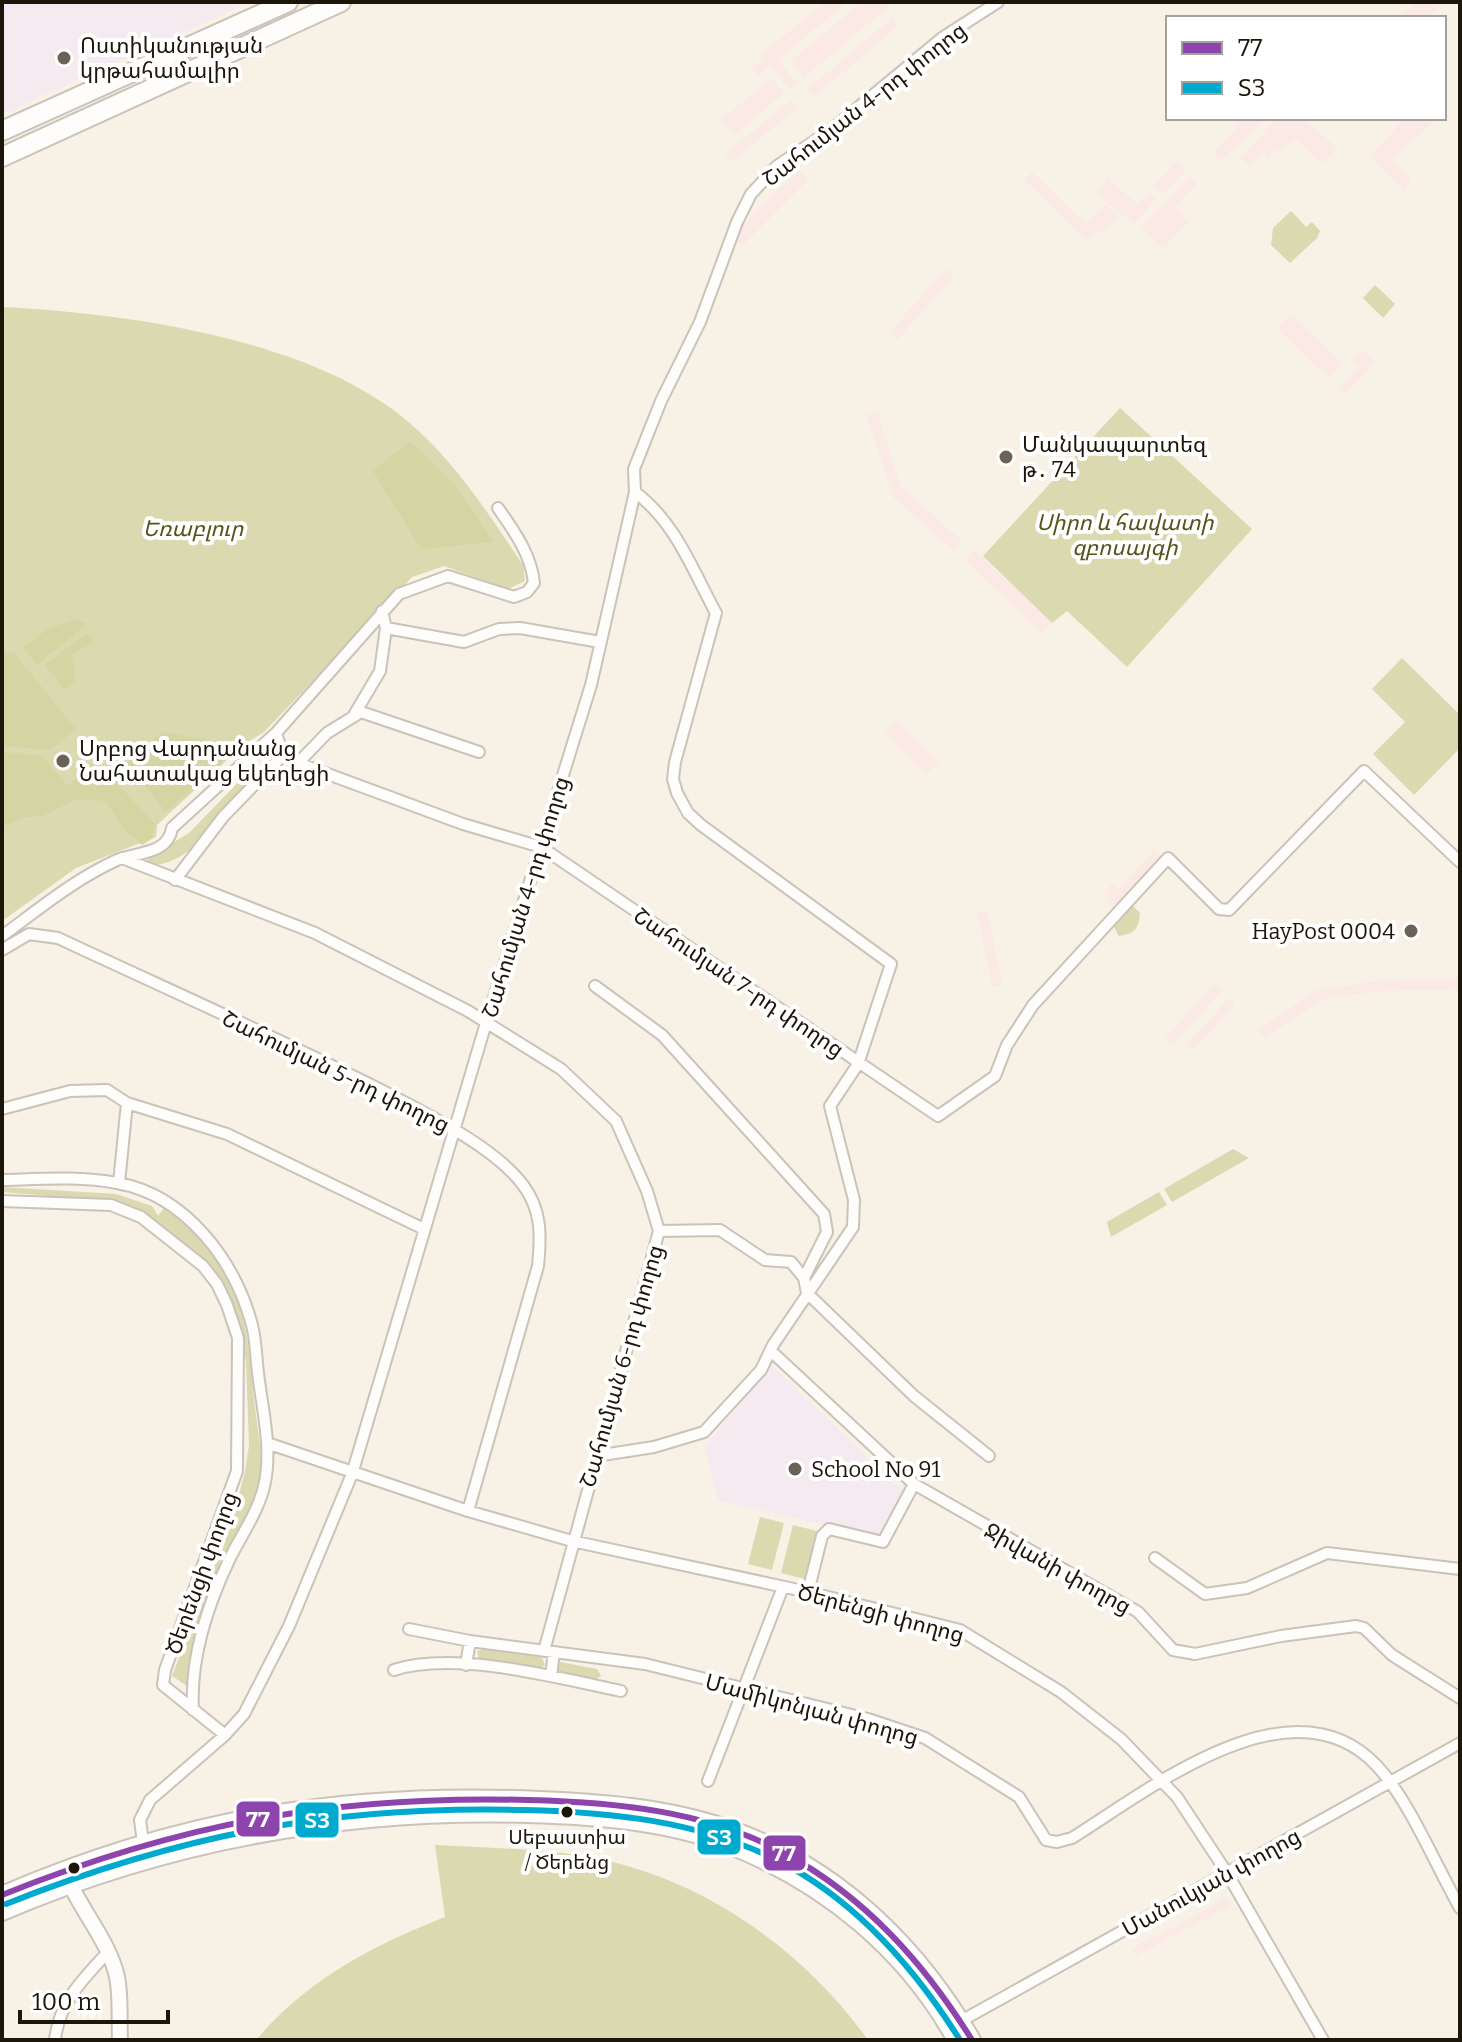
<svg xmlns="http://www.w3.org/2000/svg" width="1462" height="2042" font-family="Bitter,'Noto Sans Armenian',serif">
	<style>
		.industrial { fill: #fbe9e5 }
		.education { fill: #f5eaef }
		.green { fill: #dad9b0 }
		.forest { fill: #d5d4a3 }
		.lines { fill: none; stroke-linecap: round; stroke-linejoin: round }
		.street-casing { stroke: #c9c3b9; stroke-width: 14 }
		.secondary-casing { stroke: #c9c3b9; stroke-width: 18 }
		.primary-casing { stroke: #c9c3b9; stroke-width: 20 }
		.highway-casing { stroke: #c9c3b9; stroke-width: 22 }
		.street { stroke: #fefdfb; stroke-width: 10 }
		.secondary { stroke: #fefdfb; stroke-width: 14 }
		.primary { stroke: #fefdfb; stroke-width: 16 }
		.highway { stroke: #fefdfb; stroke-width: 18 }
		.bus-1-casing { stroke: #fff; stroke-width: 12 }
		.bus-2-casing { stroke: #fff; stroke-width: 12 }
		.bus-1 { stroke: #8e44ad; stroke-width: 6 }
		.bus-2 { stroke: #00a9ce; stroke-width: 6 }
		.poi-dot { fill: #696256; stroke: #fff; stroke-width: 3 }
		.bus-dot { fill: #1c1509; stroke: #fff; stroke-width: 3 }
		.labels { text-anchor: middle; stroke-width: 8; stroke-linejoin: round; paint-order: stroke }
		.bus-label { font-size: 20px; fill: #1c1509; stroke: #fff }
		.poi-label { font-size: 22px; fill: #1c1509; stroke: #fff; text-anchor: start }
		.street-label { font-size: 22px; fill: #1c1509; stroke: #fff }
		.park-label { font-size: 22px; font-style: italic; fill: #54551a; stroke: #fff }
		.line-badge { stroke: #fff; stroke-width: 3 }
		.badge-label { font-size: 22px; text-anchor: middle; font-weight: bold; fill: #fff }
	</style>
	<rect width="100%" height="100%" fill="#f7f1e6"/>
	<!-- industrial -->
	<path class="industrial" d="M824,2H847L778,60L797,83L790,89L770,66L757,76L751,68L763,58L761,55Z
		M862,2H894L804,77L791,61Z
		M1415,2H1444L1428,18H1405L1402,15Z
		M892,18L898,26L814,97L808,89Z
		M772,78L784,93L734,135L721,120Z
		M791,100L797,108L732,162L725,154Z
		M1237,118H1265L1221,161L1213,153L1238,126L1234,122Z
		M1277,118H1303L1337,148L1323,164L1295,139L1279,152L1276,149L1267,159L1262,154L1250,167L1240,158Z
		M1405,118H1438L1391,160L1412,181L1404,190L1370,157Z
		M1177,161L1186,170L1163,194L1154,185Z
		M799,170L808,180L742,246L732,236Z
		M1032,172L1086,224L1106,205L1120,219L1086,240L1024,180Z
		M1190,177L1197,184L1174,208L1189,222L1163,249L1141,227Z
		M1108,178L1138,205L1149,193L1156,199L1134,224L1095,192Z
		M946,269L954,276L897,340L889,333Z
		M1291,314L1343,364L1329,378L1277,329Z
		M1361,349L1375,362L1345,395L1339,389L1359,367L1352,360Z
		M877,412L901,487L962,541L954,551L893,497L867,415Z
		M974,550L1052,623L1042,633L965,560Z
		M897,721L939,762L926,774L884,733Z
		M1154,851L1161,858L1113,908L1106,901L1110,896L1105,891L1112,884L1118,889Z
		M987,910L1002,985L992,987L977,912Z
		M1384,980H1460V989L1381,991L1326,998L1264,1038L1258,1029L1318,990Z
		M1215,983L1223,989L1173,1045L1165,1039Z
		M1229,998L1236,1004L1194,1050L1187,1044Z
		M1227,1898L1231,1905L1136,1956L1132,1949Z"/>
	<!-- education -->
	<path class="education" d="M2,2H250L2,114Z
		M772,1366L904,1492L878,1537L718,1500L705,1446Z"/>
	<!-- green -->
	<path class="green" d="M1291,211L1306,227L1312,222L1320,231L1317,238L1290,263L1271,245L1273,228Z
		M1375,285L1395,304L1383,318L1363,298Z
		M2,307C125,313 302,338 400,415C451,455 488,513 523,565L525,581L508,589L444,566L412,577L264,732L243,745L157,825L156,837L76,868L2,921Z
		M1120,408L1252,529L1127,667L1067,611L1052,623L983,556Z
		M1402,658L1460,715V748L1414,795L1373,754L1405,722L1372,689Z
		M252,768L258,774C229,803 191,872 147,864L148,858L189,833Z
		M1127,906L1134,907L1140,913C1139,929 1134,934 1119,936L1111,922Z
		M1233,1149L1249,1158L1172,1202L1164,1189Z
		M2,1187L116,1194L152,1206L158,1216L164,1208C245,1263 246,1318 255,1408C258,1436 266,1465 257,1493C251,1511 240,1524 232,1541C215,1577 190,1646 187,1686L172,1676L231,1524L245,1472L249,1445L246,1361L233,1304L202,1260L144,1212L98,1200L2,1192Z
		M1159,1192L1167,1205L1111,1237L1107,1222Z
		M760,1517L784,1523L772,1570L748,1564Z
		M793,1525L817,1531L805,1579L781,1573Z
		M484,1649L541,1656L545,1665L540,1668L479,1660L477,1651Z
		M560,1662L597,1669L601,1676L594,1680L557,1670Z
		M435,1845C486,1848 538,1848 588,1857C700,1876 803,1949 868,2040H256C308,1979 372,1946 445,1917Z"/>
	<!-- forest -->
	<path class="forest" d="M410,441L453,483L494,542L421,549L373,471Z
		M77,619L87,624L37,665L23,647L48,629Z
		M84,635H92L94,642L73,654L76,681L65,690L45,665Z
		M2,651L14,653L76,729L50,750L2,746Z
		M162,732L239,746L166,812L127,763Z
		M2,752L43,756L67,786L96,761L156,825L153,829V838L142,845L123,828L105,801L77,799L43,816L24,817L2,827Z"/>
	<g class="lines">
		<!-- street casing -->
		<g class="street-casing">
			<path id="street" d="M382,611L386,628L464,642L499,629L520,628L600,642
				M354,715L380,671L386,628
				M276,733L283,755L298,763L463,824L541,847L938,1116L995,1076L1007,1045L1033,1005L1168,858L1219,909L1229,910L1364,771L1460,862
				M298,763L327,733L361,712L479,752
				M122,858L315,933L468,1011L561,1069L616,1121L647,1191L659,1231L544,1651
				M175,880L223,817L283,755
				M2,936C39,909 75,879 117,860C136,852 168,855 172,828L276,733L399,594L448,576L514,597L527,592L534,583C531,554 514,531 498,508
				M2,950L29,934L58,938C167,989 276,1037 383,1091C425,1113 495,1147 523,1185C542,1210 541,1236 538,1266L468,1511
				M595,986L662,1035L824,1214L827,1232L804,1278
				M2,1109L70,1091L107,1090L127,1103L227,1134L424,1229
				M2,1180C40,1179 80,1176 117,1183C186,1195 235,1261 252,1325C256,1340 256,1357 258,1373C262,1407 272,1447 265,1482C260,1509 242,1534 230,1558C208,1604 190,1659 193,1710
				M119,1183L127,1103
				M2,1201L111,1205L141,1217L203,1266L217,1284L227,1305L238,1338L237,1471L165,1670L163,1685L225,1735
				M659,1231L720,1230L765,1260L791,1262L804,1278L807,1293L914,1396L989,1456
				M772,1352L914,1484L1138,1612L1173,1650L1195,1654L1281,1636L1356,1626L1364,1628L1392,1655L1460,1698
				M267,1443L468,1511L572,1541L808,1592L960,1630L1061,1692L1121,1739L1177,1797L1227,1873L1323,2040
				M596,1456L654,1447L704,1432L761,1370L773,1345L853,1227L854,1200L830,1106L858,1064L891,964L701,825L688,813L677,793L673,779L675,762L716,613C692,569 676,523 635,492
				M1155,1558L1205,1594L1247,1588L1327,1553L1460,1569
				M808,1592L822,1536L829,1529L883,1542L914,1484
				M409,1629L470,1641L645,1664L868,1719L925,1738L1019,1797L1046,1840L1057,1842L1072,1838C1149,1790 1292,1675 1377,1766C1409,1800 1436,1866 1460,1908
				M466,1665L470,1641
				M394,1670C455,1650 558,1678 621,1691
				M551,1676L554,1652
				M708,1781L783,1587
				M144,1850L140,1820L150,1800L225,1735L244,1714L289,1626L352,1474L486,1023L591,685L635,492L634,469L661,401L700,322L737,222L751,194L777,166L831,130L942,38L998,2
				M961,2021L1460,1743
				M55,2040C59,2002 83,1979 108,1952"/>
		</g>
		<!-- secondary casing -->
		<g class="secondary-casing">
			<path id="secondary" d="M67,1877C81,1911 109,1941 117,1977C121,1997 119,2020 120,2040"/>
		</g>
		<!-- primary casing -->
		<g class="primary-casing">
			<path id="primary" d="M2,1895C180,1818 347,1791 540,1800C611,1803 681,1809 748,1836C845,1875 920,1950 972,2040
				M2,1912C170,1840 345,1809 528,1814C596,1816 667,1821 731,1846C826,1884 906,1950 956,2040"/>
		</g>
		<!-- highway casing -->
		<g class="highway-casing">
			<path id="highway" d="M2,131L288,2
				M2,157L341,2"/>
		</g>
		<!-- street -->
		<use href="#street" class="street"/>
		<!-- secondary -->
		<use href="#secondary" class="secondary"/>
		<!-- primary -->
		<use href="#primary" class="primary"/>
		<!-- highway -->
		<use href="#highway" class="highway"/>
		<!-- bus-1 casing -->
		<g class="bus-1-casing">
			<path id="bus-1" d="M2,1895C181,1823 335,1795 528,1800C615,1802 708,1811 786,1854C866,1898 924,1963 972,2040"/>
		</g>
		<!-- bus-2 casing -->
		<g class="bus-2-casing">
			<path id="bus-2" d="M6,1904C182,1834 335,1805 524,1810C611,1812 698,1821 777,1860C856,1900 914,1967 960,2040"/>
		</g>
		<!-- bus-1 -->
		<use href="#bus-1" class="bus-1"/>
		<!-- bus-2 -->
		<use href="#bus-2" class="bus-2"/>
	</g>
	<!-- markers -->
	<g class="poi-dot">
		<circle cx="64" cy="58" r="8"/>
		<circle cx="1006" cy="457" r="8"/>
		<circle cx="63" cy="761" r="8"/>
		<circle cx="1411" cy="931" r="8"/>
		<circle cx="795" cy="1469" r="8"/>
	</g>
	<g class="bus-dot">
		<circle cx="567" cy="1812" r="7"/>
		<circle cx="74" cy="1868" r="7"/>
	</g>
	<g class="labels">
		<!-- bus labels -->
		<g class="bus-label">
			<text x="567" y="1844">Սեբաստիա<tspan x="567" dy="25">/ Ծերենց</tspan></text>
		</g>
		<!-- poi labels -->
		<g class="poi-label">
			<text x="80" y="53">Ոստիկանության<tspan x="80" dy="25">կրթահամալիր</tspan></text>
			<text x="1022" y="452">Մանկապարտեզ<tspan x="1022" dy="25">թ․ 74</tspan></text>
			<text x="79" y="756">Սրբոց Վարդանանց<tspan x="79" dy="25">Նահատակաց եկեղեցի</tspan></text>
			<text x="1395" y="939" text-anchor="end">HayPost 0004</text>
			<text x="811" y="1477">School No 91</text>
		</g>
		<!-- street labels -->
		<g class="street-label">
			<text transform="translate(864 104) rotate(-38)" y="8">Շահումյան 4-րդ փողոց</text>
			<text transform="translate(525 897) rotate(-73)" y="8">Շահումյան 4-րդ փողոց</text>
			<text transform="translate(739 982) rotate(34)" y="8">Շահումյան 7-րդ փողոց</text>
			<text transform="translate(336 1071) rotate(26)" y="8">Շահումյան 5-րդ փողոց</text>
			<text transform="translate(621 1366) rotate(-74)" y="8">Շահումյան 6-րդ փողոց</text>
			<text transform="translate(1058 1568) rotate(29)" y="8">Ջիվանի փողոց</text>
			<text transform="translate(201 1573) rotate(-70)" y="8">Ծերենցի փողոց</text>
			<text transform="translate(881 1613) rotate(15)" y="8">Ծերենցի փողոց</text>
			<text transform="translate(812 1709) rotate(15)" y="8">Մամիկոնյան փողոց</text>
			<text transform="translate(1211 1882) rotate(-29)" y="8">Մանուկյան փողոց</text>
		</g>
		<!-- park labels -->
		<g class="park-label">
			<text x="1125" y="530">Սիրո և հավատի<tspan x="1125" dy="25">զբոսայգի</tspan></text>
			<text x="193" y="536">Եռաբլուր</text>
		</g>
	</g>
	<g class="line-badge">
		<rect x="235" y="1800" width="46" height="38" rx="8" fill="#8e44ad"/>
		<rect x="294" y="1801" width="46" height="38" rx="8" fill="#00a9ce"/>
		<rect x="696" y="1818" width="46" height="38" rx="8" fill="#00a9ce"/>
		<rect x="762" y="1834" width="45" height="38" rx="8" fill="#8e44ad"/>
	</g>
	<g class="badge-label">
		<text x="258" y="1827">77</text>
		<text x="317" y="1828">Տ3</text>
		<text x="719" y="1845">Տ3</text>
		<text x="784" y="1861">77</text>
	</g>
	<!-- border -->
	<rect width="1462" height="2042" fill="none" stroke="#1c1509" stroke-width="8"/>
	<!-- legend -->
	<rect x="1166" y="16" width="280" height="104" fill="#ffffff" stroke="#a4a19d" stroke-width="2"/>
	<rect x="1182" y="42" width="40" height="12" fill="#8e44ad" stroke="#a4a19d" stroke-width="2"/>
	<text x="1238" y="56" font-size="24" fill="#1c1509">77</text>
	<rect x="1182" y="82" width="40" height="12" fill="#00a9ce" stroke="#a4a19d" stroke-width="2"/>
	<text x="1238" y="96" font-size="24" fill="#1c1509">Տ3</text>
	<!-- scale -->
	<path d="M20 2010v12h148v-12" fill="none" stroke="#1c1509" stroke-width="4"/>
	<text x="32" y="2010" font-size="24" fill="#1c1509" stroke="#ffffff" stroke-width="6" paint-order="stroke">100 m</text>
</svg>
